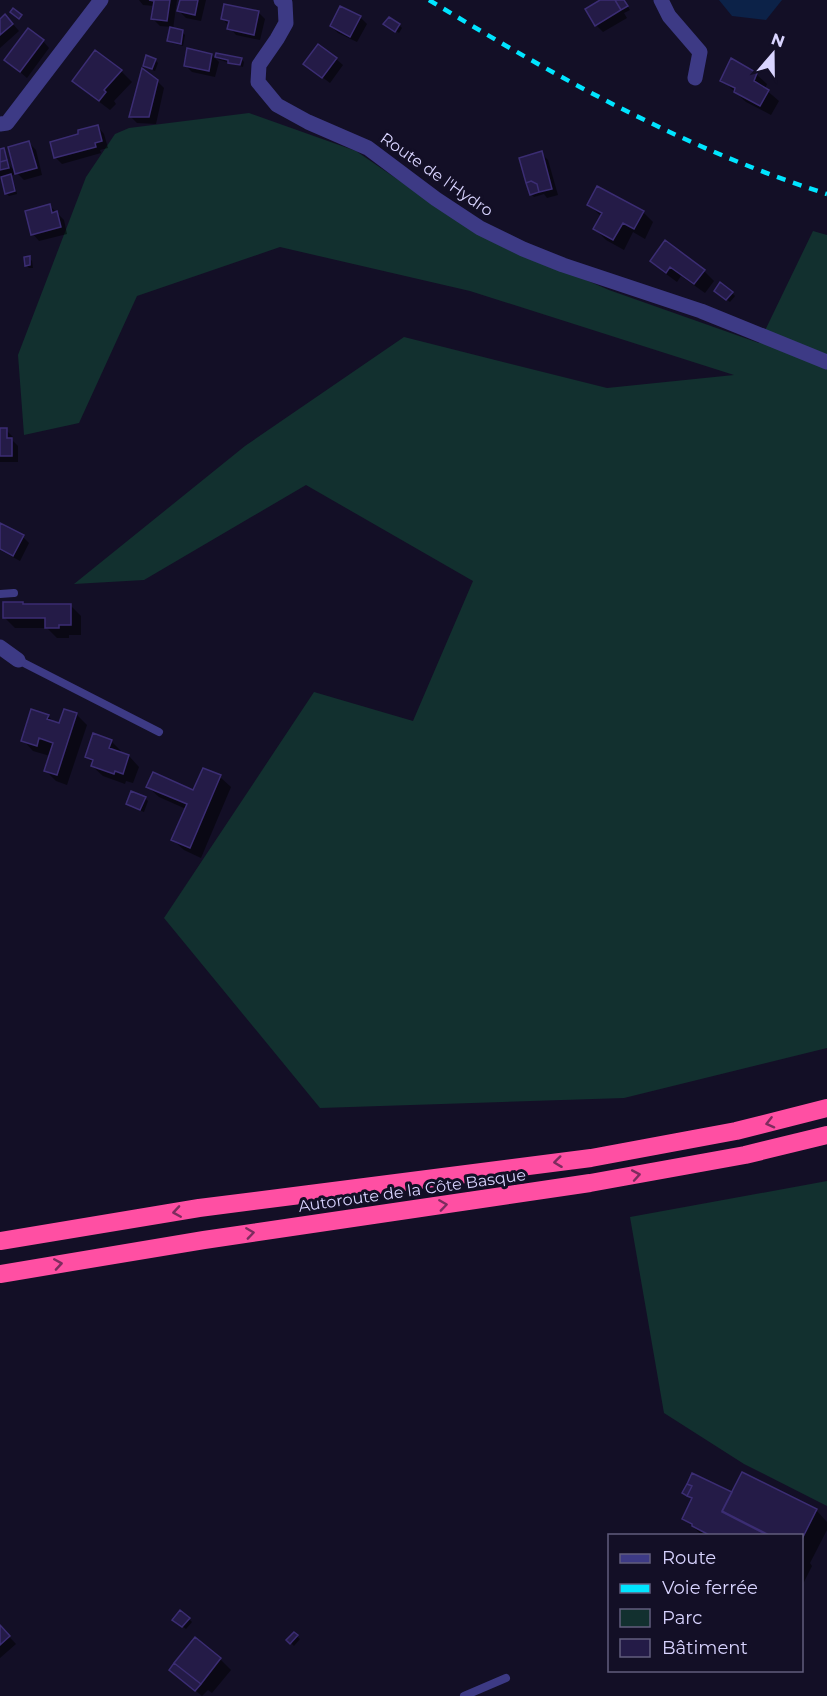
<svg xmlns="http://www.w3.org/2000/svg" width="827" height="1696" font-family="Montserrat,sans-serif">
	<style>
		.green { fill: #12302f }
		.water { fill: #0c2248 }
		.shadow { fill: #0007 }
		.building { fill: #241b47; stroke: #3b2d73; stroke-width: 1.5 }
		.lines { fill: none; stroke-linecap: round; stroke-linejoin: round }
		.lane { stroke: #3d3a85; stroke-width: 8 }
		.street { stroke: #3d3a85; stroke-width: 15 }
		.highway { stroke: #ff4fa3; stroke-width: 18 }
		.rail { stroke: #00e5ff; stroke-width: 4.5; stroke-dasharray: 9 8; stroke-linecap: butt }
		.oneway { stroke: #7d2c5e }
		.labels { text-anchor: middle; stroke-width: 6; stroke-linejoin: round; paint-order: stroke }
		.street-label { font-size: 16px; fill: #d9d4ff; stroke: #130f26 }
	</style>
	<rect width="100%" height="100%" fill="#130f26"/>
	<!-- green -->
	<path class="green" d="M249,113L356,151L473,231L609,290L759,343L813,231L827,235V1048L624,1098L320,1108L164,918L314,692L413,721L473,581L306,485L144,580L74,584L245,446L404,337L607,388L734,375L470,291L280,247L137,296L79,423L24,435L18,355L86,177L115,134L129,128Z
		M827,1181V1506L744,1464L664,1413L630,1217Z"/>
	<!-- water -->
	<path class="water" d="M719,0H782L766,20L732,16Z"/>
	<!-- shadow -->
	<path class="shadow" d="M139,0H177L173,29L182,32L185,35L183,46L172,43L169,40L172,27L160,26L153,19L154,6L143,5Z
		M181,0H206L201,21L186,18L179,11Z
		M602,0H624L630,10L624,13L627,18L603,32L596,25Z
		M258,12L265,19L260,40L236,35L223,19Z
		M360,17L367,24L357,42L338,33L331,26Z
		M0,21L12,23L19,31L0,48Z
		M386,24L399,25L402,28L399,33Z
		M43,41L49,48L27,78L6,60Z
		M95,52L121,71L132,82L114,101L116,104L110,110L85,91L74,81Z
		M212,55L219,62L215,77L192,72L185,65Z
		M218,55L241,59L244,62L243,67L217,59Z
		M336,59L343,65L330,83L305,64Z
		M155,60L158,63L155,71L148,68L145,65Z
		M756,74L767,84L765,89L779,101L771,115L746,102L722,80Z
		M157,81L164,88L156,124L137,123L130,116Z
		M98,127L104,134L108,148L100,150L101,153L62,164L55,157L80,135Z
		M29,143L36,150L42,175L24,180L14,170L15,174L10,176L13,179L17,194L9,196L6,193L2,178H0V151L3,150L6,153L9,165L16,172Z
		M541,153L548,160L558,195L547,198L544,194L534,197L531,194Z
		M589,205L643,212L653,222L645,239L633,232L624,250L606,240L595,229L602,217Z
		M50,206L64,220L67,234L39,241L33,234Z
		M29,258L32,261L33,268H29L26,265Z
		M652,261L704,271L714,281L705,293L681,276L677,282L662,271Z
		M732,293L735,296L730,302L719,294Z
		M0,430H6L13,437V441L18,446V462H0Z
		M0,524L23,537L29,543L20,561L0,550Z
		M70,605L81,616V635H69V638H57L47,628H15L4,617L24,606Z
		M76,714L87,725L67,785L56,781L45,770L50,756L33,751L23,740L48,716L55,723L60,725Z
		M111,741L121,751V754L129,756L139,767L133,783L126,781L125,784L103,776L92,766L93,764L87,757Z
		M203,769L220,777L231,787L201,858L184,850L173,840L186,809L159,797L148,787L194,792Z
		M145,798L148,801L144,812L131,807L128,804Z
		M684,1493L732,1494L816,1510L827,1522V1530L810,1563L812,1566L802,1586V1536H703L684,1519L692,1498Z
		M189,1619L192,1622L186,1629L177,1622Z
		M0,1627L16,1644L0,1658Z
		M294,1634L300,1639L294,1646L288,1640Z
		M220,1659L231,1670L212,1693L208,1690L202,1696L178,1676Z"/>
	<!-- building -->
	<path class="building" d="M149,0H170L167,21L151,19L154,1Z
		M180,0H198L195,15L177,11Z
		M600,0H615L621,10L595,26L585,9Z
		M615,0H624L628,6L621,10Z
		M224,4L259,11L254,35L227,29L229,21L221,19Z
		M340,6L361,16L350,37L330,26Z
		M13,8L22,15L19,19L10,12Z
		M5,14L13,24L0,35V19Z
		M389,17L400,24L395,32L383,24Z
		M170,27L183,30L181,44L167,41Z
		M28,28L44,40L20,72L4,60Z
		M318,44L337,58L322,78L303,64Z
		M187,48L212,54L209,71L184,66Z
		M95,50L122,70L104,90L106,92L99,101L72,81Z
		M216,53L242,58L240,65L228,63V60L215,57Z
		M146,55L156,59L152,69L143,66Z
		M731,58L757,73L754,81L769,90L760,106L734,92L735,88L720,81Z
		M142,68L158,80L149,117H129Z
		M98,125L102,141L95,143L96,147L54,158L50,142L78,134V130Z
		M29,141L37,168L15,174L8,147Z
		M4,148L7,160L0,162V149Z
		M542,151L552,189L539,192L537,184L531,181L526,183L519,158Z
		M7,160L9,168L0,170V162Z
		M11,174L15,191L5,194L1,177Z
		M531,181L537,184L539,192L530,195L526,183Z
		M597,186L644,211L634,229L623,223L613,240L593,229L602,213L587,205Z
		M50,204L52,213L57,211L61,227L31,235L25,211Z
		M665,240L705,270L694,284L670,267L666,273L650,261Z
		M30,256V265L25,266L24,257Z
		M720,282L733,292L726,300L714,291Z
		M0,428H7V438H12V456H0Z
		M0,523L24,535L13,556L0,549Z
		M3,602H23V604H71V625H59V628H45V618H3Z
		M31,709L49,715L47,719L59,723L64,709L77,713L57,775L44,771L53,743L39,738L37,746L21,741Z
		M93,733L112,740L109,748L129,755L123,774L115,771L114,774L91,766L93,760L85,757Z
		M203,768L221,775L190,848L171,840L187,804L146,787L153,772L193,790Z
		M131,791L146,797L140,810L126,804Z
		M742,1472L817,1509L802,1539V1536H771L722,1511Z
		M692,1473L732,1492L722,1512L769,1536H711L692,1526V1524L682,1519L692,1498L687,1496L692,1486L687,1484Z
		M687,1484L692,1486L687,1496L682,1493Z
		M180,1610L190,1618L182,1627L172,1620Z
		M0,1625L10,1636L0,1645Z
		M294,1632L298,1635L290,1644L286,1640Z
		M195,1637L221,1658L201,1684L174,1663Z
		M174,1663L201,1684L195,1691L169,1670Z"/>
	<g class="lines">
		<!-- lane -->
		<path class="lane" d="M0,594L14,593
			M18,660L159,732
			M464,1696L506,1678"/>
		<!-- street -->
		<path class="street" d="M281,0L285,3L286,23L277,39L259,65L258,82L277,105L308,122L368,148L436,199L480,228L523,249L563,265L701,311L827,362
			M661,0L669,16L700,52L695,78
			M0,124L7,123L101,0
			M0,647L18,660"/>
		<!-- highway -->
		<path class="highway" d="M0,1241L199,1208L591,1158L736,1131L827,1108
			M0,1274L204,1240L590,1183L745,1155L827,1135"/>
		<!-- rail -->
		<path class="rail" d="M429,0C556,77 685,149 827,194"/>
	</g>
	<!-- one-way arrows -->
	<defs><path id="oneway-chevron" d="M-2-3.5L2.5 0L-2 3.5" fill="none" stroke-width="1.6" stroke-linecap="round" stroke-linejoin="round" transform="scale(1.5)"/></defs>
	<g class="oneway">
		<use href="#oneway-chevron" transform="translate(770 1123) rotate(166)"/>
		<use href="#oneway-chevron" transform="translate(558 1162) rotate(173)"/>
		<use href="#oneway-chevron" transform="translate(636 1175) rotate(-10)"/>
		<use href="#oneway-chevron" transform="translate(443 1205) rotate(-8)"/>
		<use href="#oneway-chevron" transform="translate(177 1212) rotate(171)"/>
		<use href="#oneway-chevron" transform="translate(250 1233) rotate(-8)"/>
		<use href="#oneway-chevron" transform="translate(58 1264) rotate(-9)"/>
	</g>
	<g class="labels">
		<!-- street labels -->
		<g class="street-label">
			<text transform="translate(437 174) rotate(35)" y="6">Route de l'Hydro</text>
			<text transform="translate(412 1190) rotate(-8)" y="6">Autoroute de la Côte Basque</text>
		</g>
	</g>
	<!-- legend -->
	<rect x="608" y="1534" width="195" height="138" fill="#130f26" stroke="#625e7d" stroke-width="1.5"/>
	<rect x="620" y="1554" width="30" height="9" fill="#3d3a85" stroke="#625e7d" stroke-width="1.5"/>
	<text x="662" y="1564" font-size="18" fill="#d9d4ff">Route</text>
	<rect x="620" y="1584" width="30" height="9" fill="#00e5ff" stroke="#625e7d" stroke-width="1.5"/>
	<text x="662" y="1594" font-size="18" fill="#d9d4ff">Voie ferrée</text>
	<rect x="620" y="1609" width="30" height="18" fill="#12302f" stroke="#625e7d" stroke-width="1.5"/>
	<text x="662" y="1624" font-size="18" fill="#d9d4ff">Parc</text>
	<rect x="620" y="1639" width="30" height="18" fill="#241b47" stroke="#625e7d" stroke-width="1.5"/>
	<text x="662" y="1654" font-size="18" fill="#d9d4ff">Bâtiment</text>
	<!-- north arrow -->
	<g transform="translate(773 54) rotate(20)" stroke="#130f26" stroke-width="4.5" paint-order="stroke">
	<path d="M0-4.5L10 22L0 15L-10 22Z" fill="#d9d4ff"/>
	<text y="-9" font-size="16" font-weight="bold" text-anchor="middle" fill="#d9d4ff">N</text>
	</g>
</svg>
